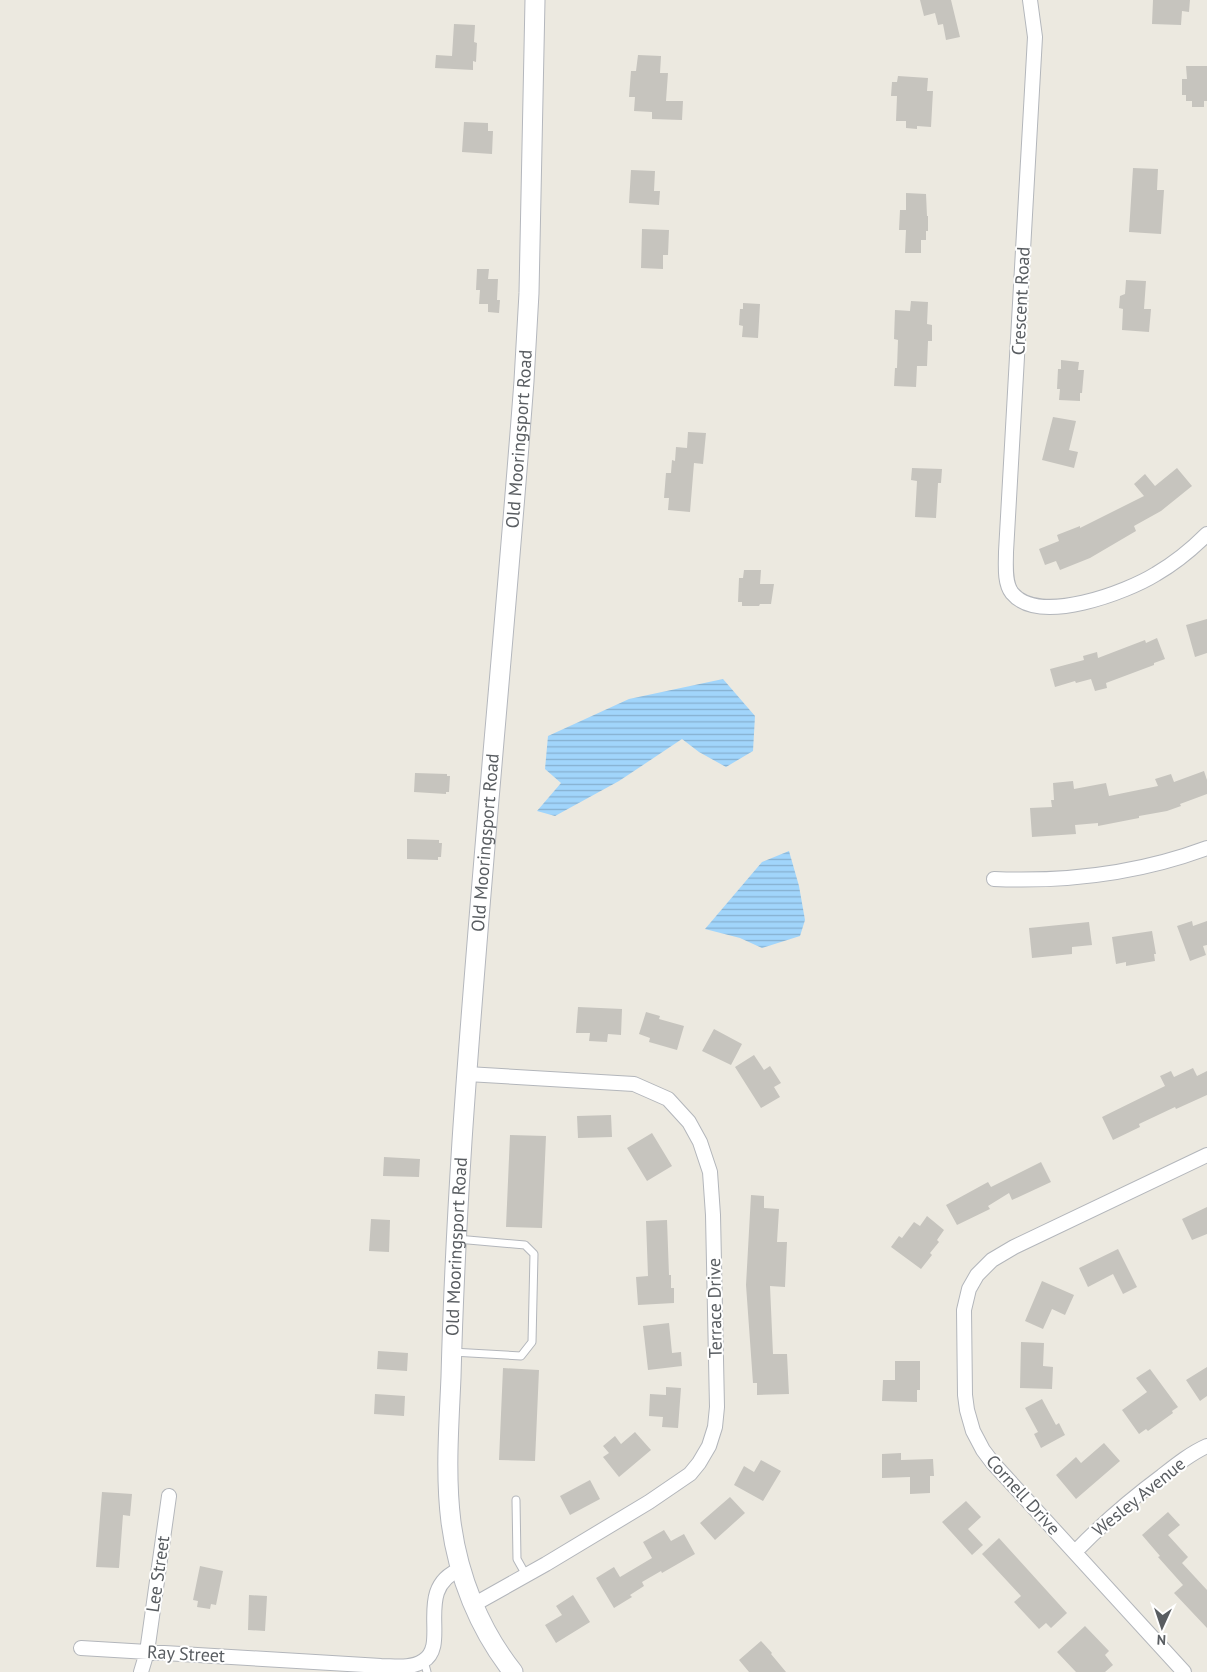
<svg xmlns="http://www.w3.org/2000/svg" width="1207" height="1672" font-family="'PT Sans',sans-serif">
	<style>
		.water { fill: url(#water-rules) }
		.building { fill: #c6c4be }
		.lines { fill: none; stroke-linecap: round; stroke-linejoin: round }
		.service-casing { stroke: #b3b6bb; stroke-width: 9 }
		.minor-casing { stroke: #b3b6bb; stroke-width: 16 }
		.secondary-casing { stroke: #b4b7bd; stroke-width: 21 }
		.service { stroke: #fff; stroke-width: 7 }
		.minor { stroke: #fff; stroke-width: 14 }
		.secondary { stroke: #fff; stroke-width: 19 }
		.labels { text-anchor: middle; stroke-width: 4; stroke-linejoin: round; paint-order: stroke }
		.street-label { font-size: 18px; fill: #595d61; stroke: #fff }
	</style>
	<defs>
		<pattern id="water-rules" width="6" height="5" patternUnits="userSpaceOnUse" patternTransform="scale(1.25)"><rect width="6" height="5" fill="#a1d5fb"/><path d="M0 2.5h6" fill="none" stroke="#86b0cf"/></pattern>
	</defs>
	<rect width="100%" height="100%" fill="#ece9e0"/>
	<!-- water -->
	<path class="water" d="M723,679L755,716L753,751L726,767L699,752L682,739L619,781L555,816L537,811L561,783L545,769L548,736L629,699Z
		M789,851L799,886L805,920L800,936L762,948L740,938L705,929L762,862Z"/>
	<!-- building -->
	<path class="building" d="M920,0H951L960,37L946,40L943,24L938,25L935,13L924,16Z
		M1153,0H1190L1189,12L1182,11L1181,25L1152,24Z
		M454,24L475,25L474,42L477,43L476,62L473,61V70L435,68L436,55L452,56Z
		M638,55L661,56L660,73H668L666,101H683L682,120L652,119V112L634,111L635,97H629L631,71H636Z
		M1186,66H1207V101H1204V107H1192V101H1186V95H1182V79H1187Z
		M898,76L928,78L927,91H933L931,127L917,126V129L906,128V121H896L897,96H891L892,82H897Z
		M464,122L488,123V131H493L492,154L462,152Z
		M1133,168L1158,169L1157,190H1164L1161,234L1129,232Z
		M631,170L655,171L654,191H660L659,205L629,203Z
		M906,193L926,194L927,216H928V231H926V240H921V253H905L906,230H899L900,210H906Z
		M642,229L669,230L668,255H663V269L641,268Z
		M477,269H489L488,279H498L497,300H500L499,313L488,312V304H479L480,290H476Z
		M1126,280L1146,281L1144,309H1151L1149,332L1122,330L1123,309L1119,308L1120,296L1125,294Z
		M911,301L928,302L927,324L932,325V341H928L927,366H917L916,387L894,386L895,368H897L898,340L894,339L895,310L910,311Z
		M743,303L760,304L758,338L742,337L743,326L739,325L740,309H743Z
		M1061,360L1079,362L1078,370H1084L1082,393H1080V401L1059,400L1060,389H1057L1058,369H1061Z
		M1053,417L1076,421L1069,450L1078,452L1074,468L1042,460Z
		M688,432L706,433L703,464L694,463L690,512L668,510L669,498H664L666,473H671L672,460L675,461L676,447L687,448Z
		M912,468L942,469L941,483H938L936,518L915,517L917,481L911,480Z
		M1177,468L1192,486L1161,511L1134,526L1136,531L1090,558L1060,570L1056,561L1045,565L1039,549L1059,541L1057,535L1080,526V528L1144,496L1134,484L1145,474L1155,486Z
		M744,570H761L760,584H774L771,604H760L759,606H742V602H738L739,578H743Z
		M1207,619V653L1195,657L1186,625Z
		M1157,638L1165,659L1154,663V665L1106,683L1107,688L1095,691L1091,679L1076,683L1075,681L1055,687L1050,669L1084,660L1083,656L1097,652L1098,658L1145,640L1146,643Z
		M1204,771L1207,780V794L1180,804L1181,806L1167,811L1139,816V818L1098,826V823L1075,825L1076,834L1032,837L1030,808L1052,807L1051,800H1054L1053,783L1073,781L1074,789L1106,783L1109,796L1158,786L1155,779L1171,774L1174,782Z
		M415,773L447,774V776H450L449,792H446V794L414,792Z
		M407,839L439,840V843H442L441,857H438V860L407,859Z
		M1192,921L1193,926L1207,921V945L1203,946L1206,955L1190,961L1177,926Z
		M1089,922L1092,945L1072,947V954L1032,958L1029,928Z
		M1152,931L1156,954H1154L1155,961L1126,966V962L1116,964L1112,937Z
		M578,1007L622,1009L621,1035L608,1034L607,1042L589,1041L590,1033H576Z
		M646,1012L660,1016L659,1019L684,1026L677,1050L649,1042L650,1038L639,1034Z
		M714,1029L742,1044L731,1065L702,1051Z
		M754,1055L764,1070L770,1066L781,1083L774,1087L780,1097L761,1108L735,1067Z
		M1193,1068L1197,1076L1207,1071V1095L1176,1109L1175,1107L1139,1124L1140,1127L1113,1140L1102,1117L1165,1086L1160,1076L1171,1071L1174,1077Z
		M611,1115L612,1137L578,1138L577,1116Z
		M652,1133L672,1166L647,1181L627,1148Z
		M510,1135L546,1136L542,1228L506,1227Z
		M384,1157L420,1159L419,1177L383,1176Z
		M1041,1162L1051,1182L1012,1200L1009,1193L988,1206L990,1209L957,1225L946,1205L988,1182L991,1187Z
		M751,1195L764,1196V1208L779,1209L777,1242H787L785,1287L770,1286L773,1354H787L789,1394L757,1395V1383H753L746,1285Z
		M1207,1207V1234L1192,1240L1182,1219Z
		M927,1216L944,1230L937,1240L939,1242L930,1253L932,1255L921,1269L891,1247L899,1236L902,1238L914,1222L920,1226Z
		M371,1219L390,1220L389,1252L369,1251Z
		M667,1220L669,1275H671V1288H674V1303L638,1305L636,1277L648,1276L646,1221Z
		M1118,1249L1137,1287L1123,1294L1113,1274L1088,1287L1079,1268Z
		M1042,1281L1074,1295L1065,1315L1052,1309L1043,1329L1025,1321Z
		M669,1323L672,1353L681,1352L682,1366L648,1370L643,1326Z
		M1021,1342L1044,1343L1043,1366L1053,1367L1052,1389L1020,1388Z
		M378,1351L408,1353L407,1371L377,1369Z
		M895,1361H920V1390H917V1402L882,1401L883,1380H895Z
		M1207,1367V1396L1200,1401L1186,1380Z
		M503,1368L539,1370L535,1461L499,1460Z
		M1150,1369L1178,1407L1172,1411L1173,1413L1148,1431L1146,1429L1139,1434L1122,1410L1147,1392L1136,1378Z
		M666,1387L681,1388L678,1428L662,1427L663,1417L649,1416L650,1394L666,1395Z
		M375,1394L405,1396L404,1416L374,1414Z
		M1042,1399L1056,1425L1059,1423L1065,1435L1041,1448L1034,1434L1038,1432L1025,1408Z
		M635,1432L651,1450L619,1477L603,1457L609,1453L603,1446L615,1436L621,1444Z
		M1104,1443L1120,1461L1076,1499L1056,1475L1076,1457L1081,1463Z
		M901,1453V1460L933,1459L934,1476H930V1493L910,1494V1477L882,1478V1454Z
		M761,1460L781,1471L763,1501L734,1485L744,1466L754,1472Z
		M590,1480L600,1499L570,1515L560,1496Z
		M102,1492L132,1494L130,1516L123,1515L119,1568L96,1567Z
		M730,1497L745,1513L715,1540L700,1523Z
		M966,1501L981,1517L968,1529L983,1545L972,1555L942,1522Z
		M1168,1512L1180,1525L1168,1535L1188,1557L1182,1563L1207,1590V1628L1174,1593L1183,1585L1158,1557L1160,1556L1142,1535Z
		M664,1530L671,1541L684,1534L695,1554L662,1573L661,1571L642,1582L644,1586L630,1595L632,1597L614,1608L596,1578L614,1567L620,1577L652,1558L643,1542Z
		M999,1538L1067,1613L1051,1628L1046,1623L1039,1629L1014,1602L1021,1596L982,1554Z
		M200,1566L223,1571L216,1605L211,1604L210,1609L197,1607L198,1601L193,1600Z
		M249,1595L267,1596L265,1631L248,1630Z
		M573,1595L590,1622L556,1643L545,1625L562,1615L556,1606Z
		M1085,1626L1109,1651L1105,1655L1113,1665L1105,1672H1076L1057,1652Z
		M761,1641L772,1653L771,1654L786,1672H749L739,1660Z"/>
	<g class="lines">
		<!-- service casing -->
		<g class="service-casing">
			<path id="service" d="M452,1352L521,1356L532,1342L534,1254L525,1245L457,1239
				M516,1500L517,1559L526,1575
				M424,1661L427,1672"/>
		</g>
		<!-- minor casing -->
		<g class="minor-casing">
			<path id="minor" d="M1030,0L1035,37L1006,552C1006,564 1004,583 1012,593C1039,626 1127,592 1156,574C1175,563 1192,549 1207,534
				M994,879C1066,882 1140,873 1207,848
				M467,1074L634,1084L668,1099L689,1122L700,1142L710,1172L713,1215L717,1407L715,1427L709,1446L699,1463L690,1474L649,1502L546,1564L473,1605
				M1075,1552C1102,1524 1131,1499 1162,1476C1176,1465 1191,1453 1207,1446
				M81,1648L381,1666C394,1666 411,1669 423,1661C451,1645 412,1588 461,1569
				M141,1672L147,1652L169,1496
				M1184,1672L992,1462L983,1450L973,1431L967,1410L965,1395L964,1310L969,1289L977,1275L992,1260L1014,1247L1207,1155"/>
		</g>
		<!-- secondary casing -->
		<g class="secondary-casing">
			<g id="secondary">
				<path id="s1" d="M513,1672C479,1629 458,1576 451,1522C445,1474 449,1425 451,1377C453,1299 457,1220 462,1141C479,888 505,635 524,381L529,293L535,0"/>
			</g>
		</g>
		<!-- service -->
		<use href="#service" class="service"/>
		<!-- minor -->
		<use href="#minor" class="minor"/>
		<!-- secondary -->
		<use href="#secondary" class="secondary"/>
	</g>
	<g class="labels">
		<!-- street labels -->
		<g class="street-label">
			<text transform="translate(1021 301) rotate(-87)" y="6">Crescent Road</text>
			<text dy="6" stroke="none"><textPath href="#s1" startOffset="1250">Old Mooringsport Road</textPath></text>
			<text dy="6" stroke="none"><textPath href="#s1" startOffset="845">Old Mooringsport Road</textPath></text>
			<text dy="6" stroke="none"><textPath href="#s1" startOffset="440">Old Mooringsport Road</textPath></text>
			<text transform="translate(715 1308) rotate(-91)" y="6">Terrace Drive</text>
			<text transform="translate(1023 1495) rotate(48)" y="6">Cornell Drive</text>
			<text transform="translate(1139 1497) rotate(-39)" y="6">Wesley Avenue</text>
			<text transform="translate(158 1574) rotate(-82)" y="6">Lee Street</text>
			<text transform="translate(186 1654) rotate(3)" y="6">Ray Street</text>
		</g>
	</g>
	<!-- north arrow -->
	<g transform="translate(1162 1627) rotate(183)" stroke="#ffffff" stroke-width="4" paint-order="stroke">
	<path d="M0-4L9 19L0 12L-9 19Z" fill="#595d61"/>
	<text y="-8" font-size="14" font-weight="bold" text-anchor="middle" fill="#595d61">N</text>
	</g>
</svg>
